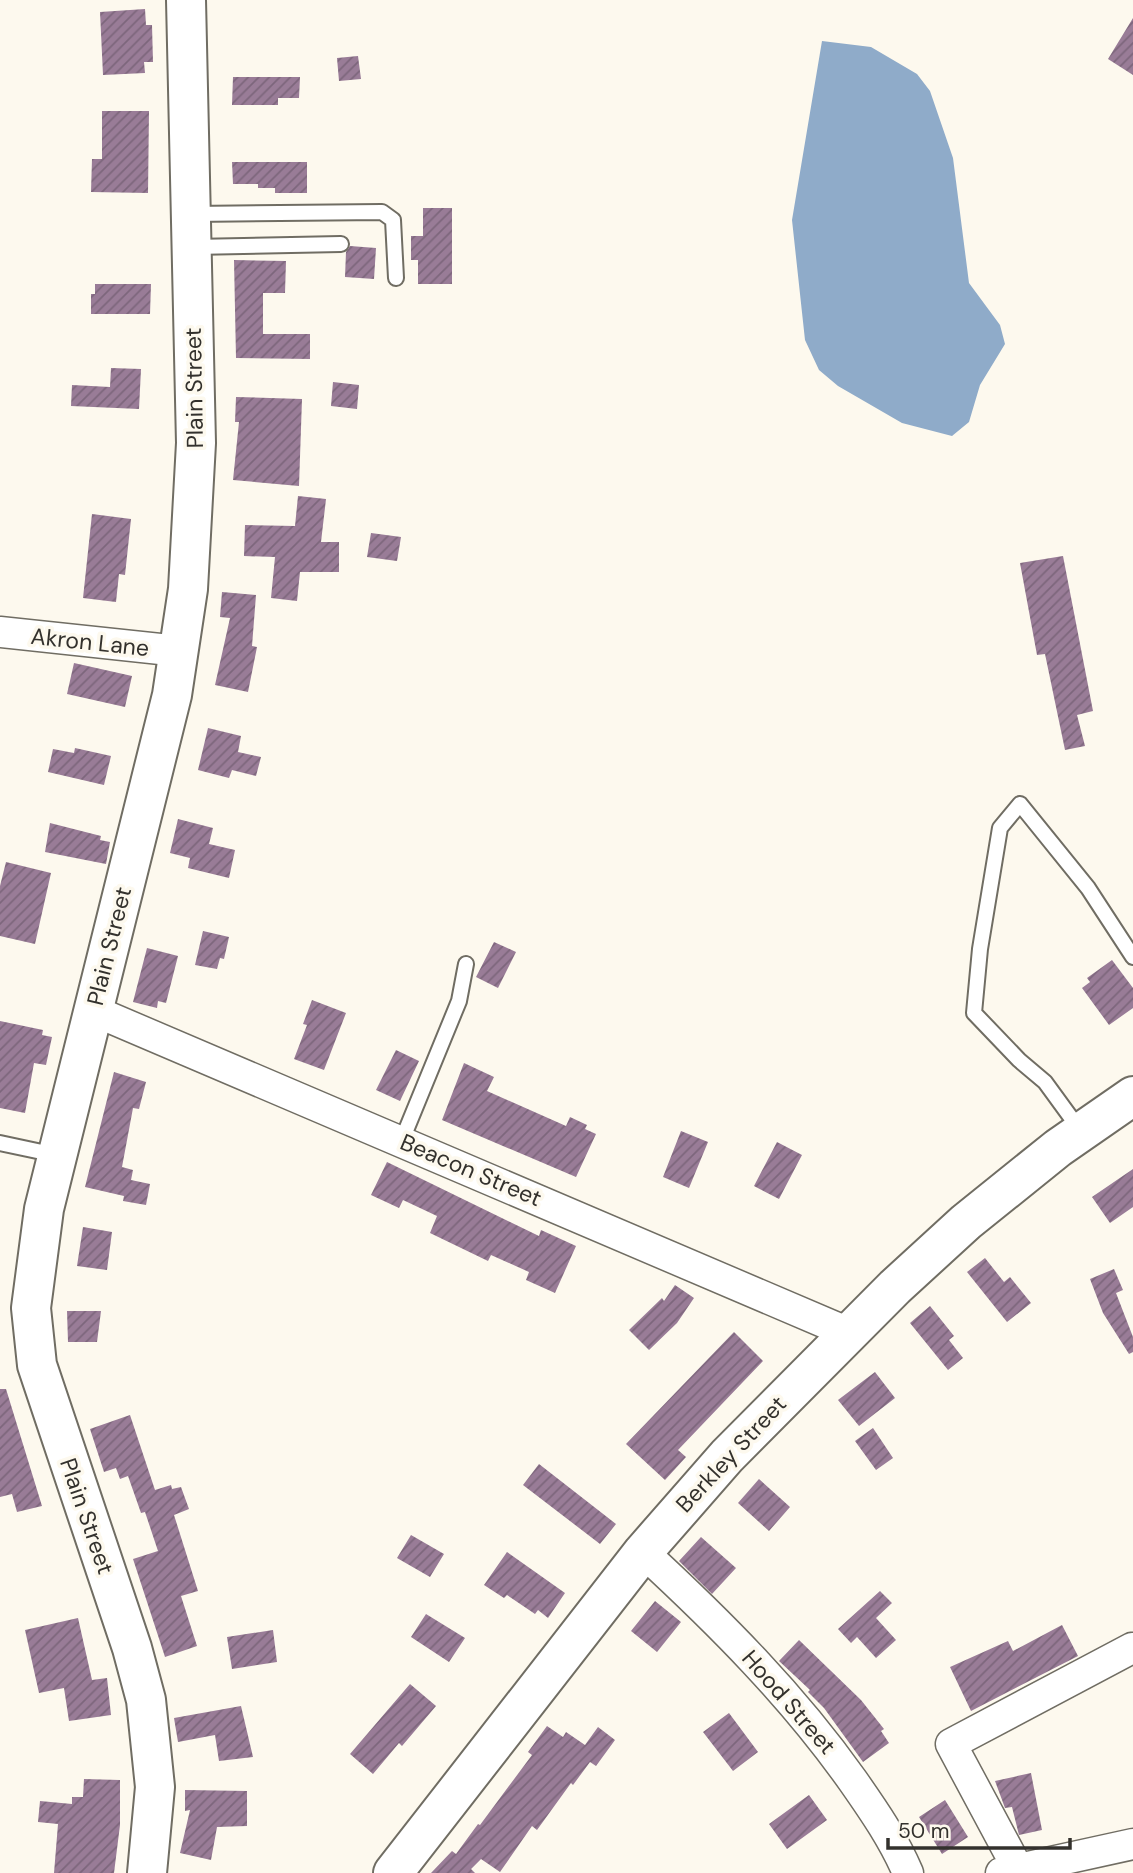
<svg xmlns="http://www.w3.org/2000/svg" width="1133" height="1873" font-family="'DM Sans',sans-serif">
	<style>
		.water { fill: #8fabc9 }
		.building { fill: url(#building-hatch) }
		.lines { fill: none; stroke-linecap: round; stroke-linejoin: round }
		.lane-casing { stroke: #706d63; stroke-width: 18 }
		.street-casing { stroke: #706d63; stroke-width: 33 }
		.secondary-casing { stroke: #706d63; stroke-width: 42 }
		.lane { stroke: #fff; stroke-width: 14 }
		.street { stroke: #fff; stroke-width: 30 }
		.secondary { stroke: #fff; stroke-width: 38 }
		.labels { text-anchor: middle; stroke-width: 7; stroke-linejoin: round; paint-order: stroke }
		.street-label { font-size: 23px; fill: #33312d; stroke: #fdf9ee }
	</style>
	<defs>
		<pattern id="building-hatch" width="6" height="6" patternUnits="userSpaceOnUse" patternTransform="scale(1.75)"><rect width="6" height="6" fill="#997c97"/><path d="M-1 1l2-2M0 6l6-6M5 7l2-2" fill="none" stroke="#7d667c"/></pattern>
	</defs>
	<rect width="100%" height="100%" fill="#fdf9ee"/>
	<!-- water -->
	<path class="water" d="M822,41L871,47L917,74L930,91L953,158L969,283L1000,325L1005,344L980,385L969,422L952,436L902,423L838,386L819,370L805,340L792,220Z"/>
	<!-- building -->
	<path class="building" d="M145,9L146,25H152L153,62H144L145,73L103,75L100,12Z
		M1133,18V75L1108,59Z
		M358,56L361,79L339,81L337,58Z
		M233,77H300L299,98H278V105H232Z
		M102,111H149L148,193L91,192L92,159H102Z
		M232,162H307V193H275V188H258V184H233Z
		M423,208H452V284H418V260H411V236H423Z
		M350,246L376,248L374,279L345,277L346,252Z
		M234,260L286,261L285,293H263V334H310V359L236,358Z
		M95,284H151L150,314H91V294H95Z
		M111,368L141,369L139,409L71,406L72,385L110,387Z
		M333,382L359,385L357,409L331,406Z
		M236,397L302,399L299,486L233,480L239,422H235Z
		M298,496L326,499L321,542H339V572H300L297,601L271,598L275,557L244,556L245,525L295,526Z
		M92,514L131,519L125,575L119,574L116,602L83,598Z
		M371,533L401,537L397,561L367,557Z
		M1063,556L1093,711L1077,715L1085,746L1065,750L1045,654L1037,655L1020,563Z
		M222,592L256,595L252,646L257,647L248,692L215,685L230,618L220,617Z
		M74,663L132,676L125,707L67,694Z
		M208,728L241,736L238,752L261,757L256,776L232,770L229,778L198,770Z
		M75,748L111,756L104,785L48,772L53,749L74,753Z
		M178,819L213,828L209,844L235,850L229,878L188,868L190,858L170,853Z
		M50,823L101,836L100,840L110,842L106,864L45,852Z
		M6,862L51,873L35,944L0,936V886Z
		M203,931L229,937L224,959L220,958L217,969L195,965Z
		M494,942L516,952L498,988L476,977Z
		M147,948L178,956L166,1003L158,1001L157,1008L133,1002Z
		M1112,960L1133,988V1008L1109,1025L1082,988L1090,982L1087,978Z
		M312,1000L346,1013L324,1070L294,1059L307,1025L303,1024Z
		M0,1021L43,1030L42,1035L52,1037L46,1065L34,1063L25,1113L0,1108Z
		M396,1050L419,1061L400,1101L376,1090Z
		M464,1063L494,1077L487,1091L566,1126L570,1117L587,1125L585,1129L596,1134L576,1177L442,1120Z
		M114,1072L146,1082L139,1109L133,1108L122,1167L133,1170L131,1180L150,1184L146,1205L123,1201L124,1196L85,1187Z
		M681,1131L708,1142L689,1188L663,1177Z
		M777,1142L802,1155L779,1199L754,1186Z
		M387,1162L539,1236L541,1230L576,1246L555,1293L526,1280L529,1272L491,1255L488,1261L430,1233L437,1216L403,1200L399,1208L371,1195Z
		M1133,1169V1207L1110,1223L1092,1197Z
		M83,1227L112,1232L107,1270L77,1266Z
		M985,1258L1004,1282L1010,1277L1031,1303L1007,1322L967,1272Z
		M1114,1269L1123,1290L1116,1293L1133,1337V1352L1129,1354L1103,1313L1090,1279Z
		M675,1285L694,1298L677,1323L649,1350L629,1330L662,1298L664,1301Z
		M930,1306L954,1336L949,1340L963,1358L948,1370L910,1323Z
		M67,1311H101L97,1342H68Z
		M734,1332L763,1361L678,1450L686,1457L665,1480L626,1444Z
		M875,1372L895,1398L859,1426L838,1400Z
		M0,1389H6L42,1506L17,1512L12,1494L0,1497Z
		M130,1415L155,1490L171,1485L172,1489L181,1487L189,1509L174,1515L198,1591L181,1596L197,1646L165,1657L133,1559L158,1551L145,1512L141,1513L128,1476L120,1479L116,1468L104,1472L90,1429Z
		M873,1428L893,1458L876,1470L855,1441Z
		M539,1464L616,1524L600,1544L523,1485Z
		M759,1479L790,1507L769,1531L738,1503Z
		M411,1535L444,1554L430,1577L397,1558Z
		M701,1537L736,1568L712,1594L679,1561Z
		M507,1552L565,1593L548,1618L538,1610L535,1614L507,1595L504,1598L484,1585Z
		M880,1591L892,1603L876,1618L896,1640L876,1658L857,1637L851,1643L838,1629Z
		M655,1601L681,1622L657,1652L631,1631Z
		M426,1614L465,1638L449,1662L411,1637Z
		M78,1618L92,1680L107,1678L111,1715L69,1721L64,1688L39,1693L25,1630Z
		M1062,1625L1078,1656L971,1711L950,1667L1008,1641L1013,1651Z
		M273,1630L277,1662L232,1669L227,1637Z
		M799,1640L861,1700L884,1729L881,1731L889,1743L863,1762L824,1708L808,1692L810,1690L779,1661Z
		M410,1684L436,1706L402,1746L399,1743L373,1774L350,1754Z
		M241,1706L253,1757L219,1761L215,1735L178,1742L174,1718Z
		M729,1713L758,1752L733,1771L703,1732Z
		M547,1726L563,1737L566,1732L585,1745L598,1727L615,1740L596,1766L590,1762L573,1785L571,1783L537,1830L532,1826L500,1872L481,1859L471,1869L475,1873H431L452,1851L456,1854L478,1824L480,1825L532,1755L528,1752Z
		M1031,1773L1042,1830L1019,1835L1012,1807L1005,1808L995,1781Z
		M84,1779L120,1780V1825L114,1873H54L58,1824L38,1822L40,1801L72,1804V1797H83Z
		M185,1790L247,1791V1826L217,1827L211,1860L180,1853L190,1810L185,1811Z
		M809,1795L827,1820L787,1849L769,1824Z
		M945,1800L968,1837L942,1854L919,1817Z"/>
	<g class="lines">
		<!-- lane casing -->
		<g class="lane-casing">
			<path id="lane" d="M192,214L382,212L393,220L396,278
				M193,247L341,244
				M1080,1130L1045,1082L1019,1060L974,1013L980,949L1000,828L1020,804L1088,888L1133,957
				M402,1140L459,1001L466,964
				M0,1143L56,1155"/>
		</g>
		<!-- street casing -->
		<g class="street-casing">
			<path id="street" d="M0,632L179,651
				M92,1010L849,1333
				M643,1552C720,1623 792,1695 853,1781C874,1811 894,1840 908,1873
				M1018,1869L951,1744L1132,1648
				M1001,1873L1133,1844"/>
		</g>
		<!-- secondary casing -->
		<g class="secondary-casing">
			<path id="secondary" d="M147,1873L155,1787L146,1700L132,1648L37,1365L31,1308L44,1209L172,695L188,589L196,443L186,0
				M393,1873L643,1552L727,1456L895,1287L966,1222L1058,1148L1133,1096"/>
		</g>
		<!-- lane -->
		<use href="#lane" class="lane"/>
		<!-- street -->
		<use href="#street" class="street"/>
		<!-- secondary -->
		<use href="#secondary" class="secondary"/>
	</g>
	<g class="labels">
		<!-- street labels -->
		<g class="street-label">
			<text transform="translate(194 388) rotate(-91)" y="8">Plain Street</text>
			<text transform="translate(90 642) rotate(6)" y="8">Akron Lane</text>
			<text transform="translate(109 946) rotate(-76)" y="8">Plain Street</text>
			<text transform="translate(471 1170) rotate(23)" y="8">Beacon Street</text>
			<text transform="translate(731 1454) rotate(-47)" y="8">Berkley Street</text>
			<text transform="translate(87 1516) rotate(71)" y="8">Plain Street</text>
			<text transform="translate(789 1702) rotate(49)" y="8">Hood Street</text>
		</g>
	</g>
	<!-- scale -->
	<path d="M888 1838v10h182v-10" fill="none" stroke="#33312d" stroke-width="3.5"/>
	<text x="898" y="1838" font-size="21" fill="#33312d" stroke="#fdf9ee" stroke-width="5" paint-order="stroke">50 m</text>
</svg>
